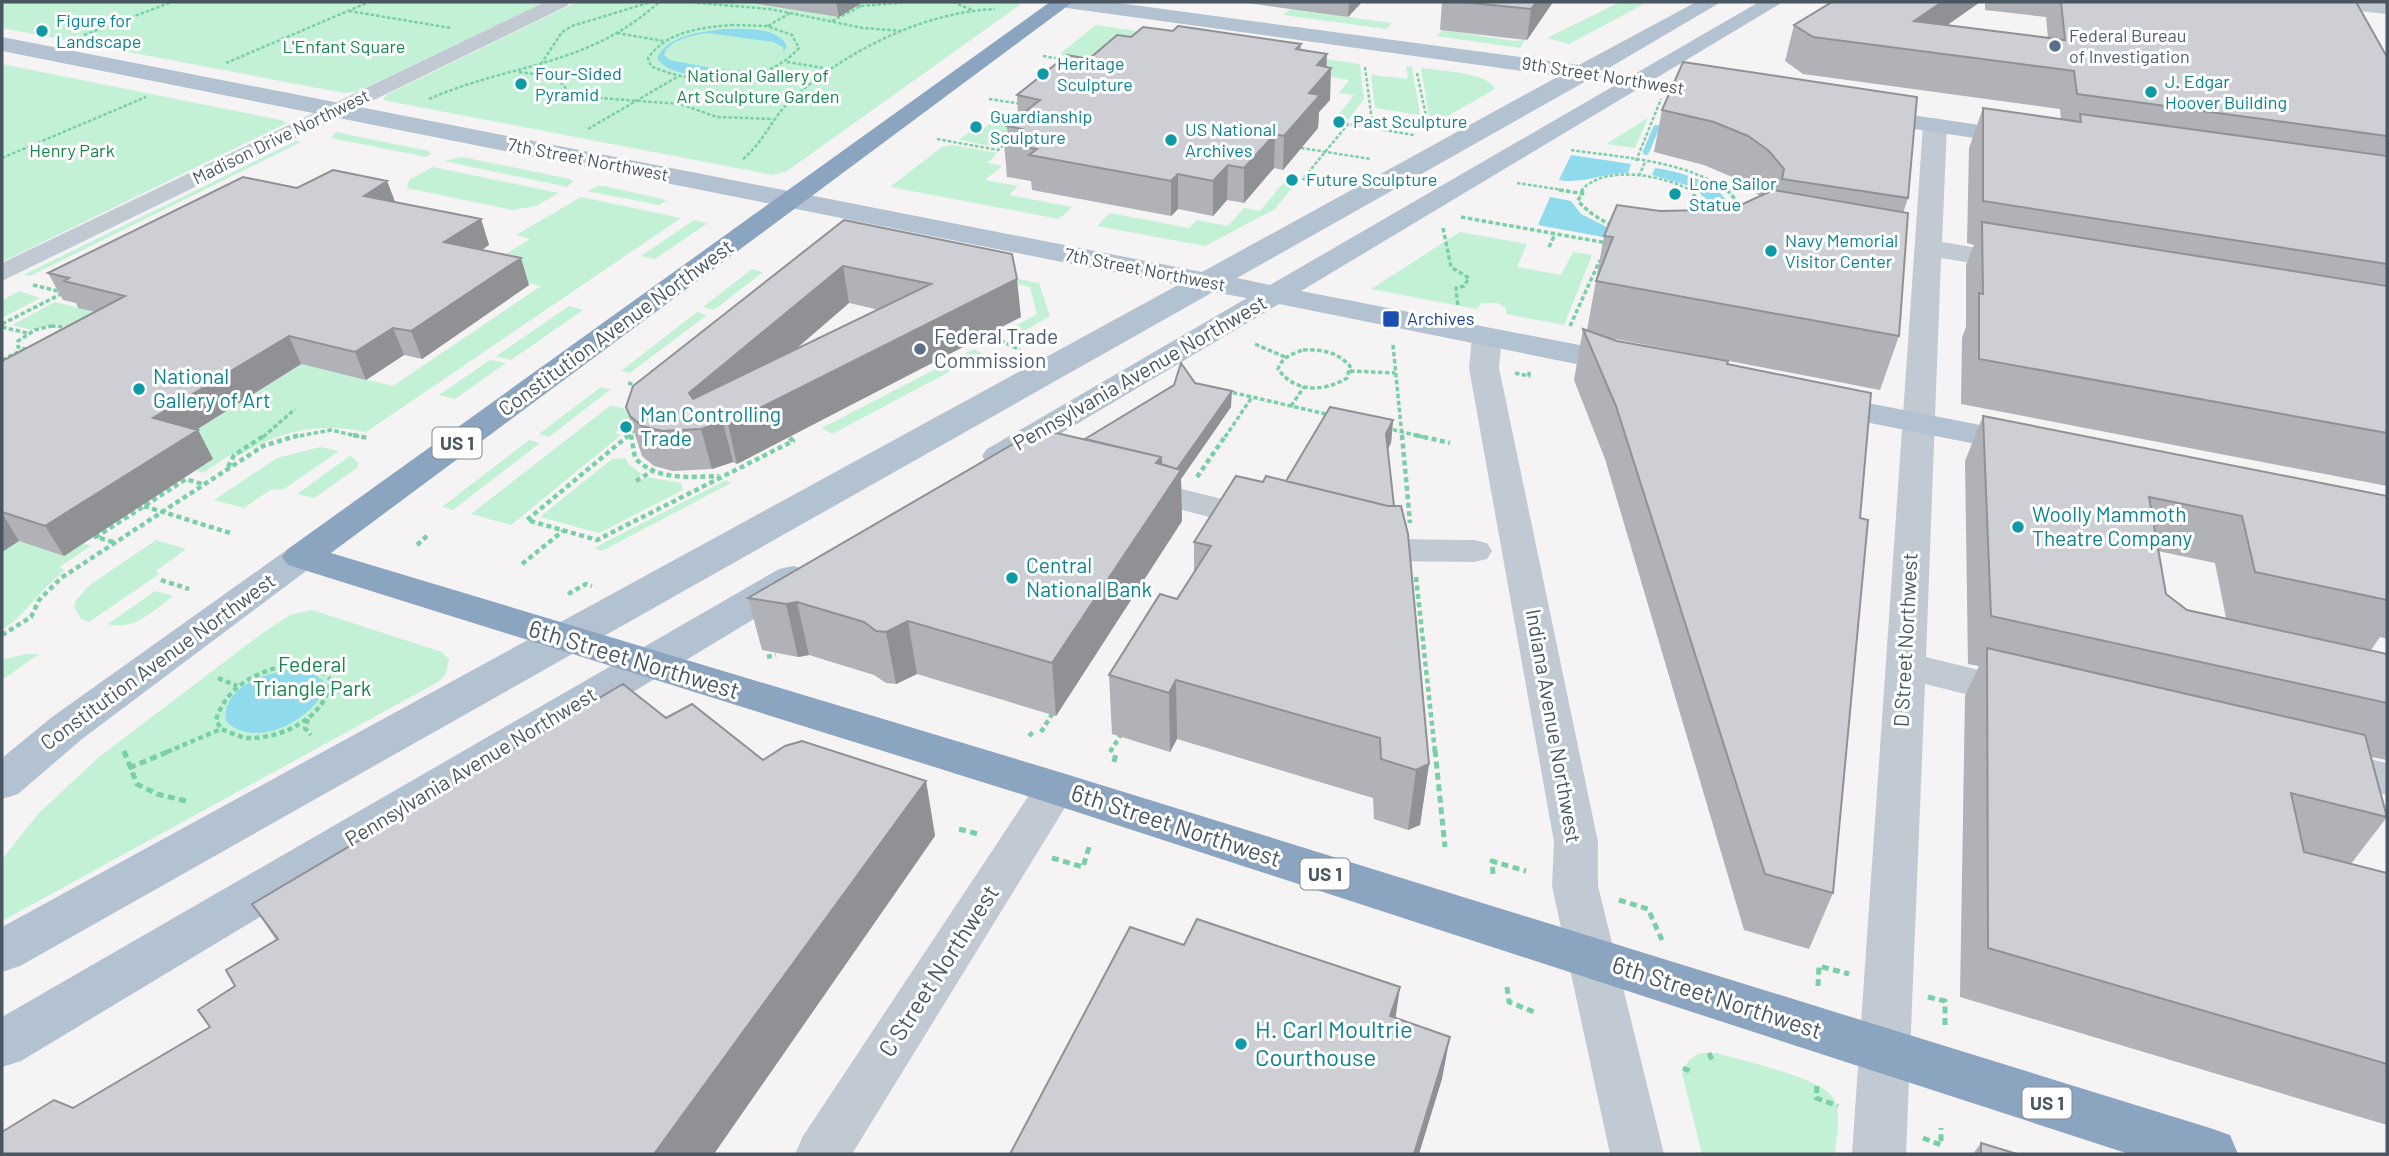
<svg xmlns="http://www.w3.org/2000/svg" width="2389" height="1156" font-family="Barlow,sans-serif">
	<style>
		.green { fill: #c3f1d5 }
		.water { fill: #90daee; fill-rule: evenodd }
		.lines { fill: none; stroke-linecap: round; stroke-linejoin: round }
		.stream { stroke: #90daee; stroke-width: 6 }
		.path-far3 { stroke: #7ad0a6; stroke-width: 2.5; stroke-dasharray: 3.5 2; stroke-linecap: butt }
		.path-far2 { stroke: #7ad0a6; stroke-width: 3.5; stroke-dasharray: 4.5 2.5; stroke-linecap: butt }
		.path-far1 { stroke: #7ad0a6; stroke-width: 4.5; stroke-dasharray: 5 3.5; stroke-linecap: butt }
		.path { stroke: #7ad0a6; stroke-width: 5; stroke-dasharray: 7 4.5; stroke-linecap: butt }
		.minor { fill: #c1cad2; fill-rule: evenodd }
		.major { fill: #b3c2d1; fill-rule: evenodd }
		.highway { fill: #8ba5c1; fill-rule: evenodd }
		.wall { fill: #b0b2b7; fill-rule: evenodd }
		.shaded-wall { fill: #909195 }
		.building { fill: #cdcfd5; stroke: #909195; stroke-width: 2; fill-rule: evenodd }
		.culture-dot { fill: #0f9aa8; stroke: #fff; stroke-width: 2.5 }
		.service-dot { fill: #5c6f8a; stroke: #fff; stroke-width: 2.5 }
		.transit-dot { fill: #1a4fb4; stroke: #fff; stroke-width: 2.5 }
		.labels { text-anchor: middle; stroke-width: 6; stroke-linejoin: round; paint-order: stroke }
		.far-culture-label { font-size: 18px; fill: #0d838f; stroke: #fff; text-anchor: start }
		.far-service-label { font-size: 18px; fill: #4e5e75; stroke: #fff; text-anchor: start }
		.far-park-label { font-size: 18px; fill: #17864f; stroke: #fff }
		.far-street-label { font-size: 18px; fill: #4a5661; stroke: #fff }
		.far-transit-label { font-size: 18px; fill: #164399; stroke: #fff; text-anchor: start }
		.shield { fill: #fff; stroke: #808990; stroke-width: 2 }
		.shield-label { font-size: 19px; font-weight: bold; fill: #4a5661 }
		.street-label { font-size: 21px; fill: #4a5661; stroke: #fff }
		.service-label { font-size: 21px; fill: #4e5e75; stroke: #fff; text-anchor: start }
		.culture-label { font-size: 21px; fill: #0d838f; stroke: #fff; text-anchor: start }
		.park-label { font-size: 21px; fill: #17864f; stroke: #fff }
		.near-street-label { font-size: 24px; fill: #4a5661; stroke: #fff }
		.near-culture-label { font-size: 24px; fill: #0d838f; stroke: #fff; text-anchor: start }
	</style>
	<rect width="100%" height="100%" fill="#f5f3f3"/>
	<!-- green -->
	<path class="green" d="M2,2H545L359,91L344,93L2,28Z
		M577,2H1018L1021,4L787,171L773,175L383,100L386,95Z
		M1620,2L1644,4L1569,44L1547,38Z
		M1290,9L1392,23L1386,29L1283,15Z
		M1096,25L1250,48L1106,64L1063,57L1061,53Z
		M1442,30L1515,41L1525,40L1520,48L1437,36Z
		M1271,51L1360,64L1364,99L1348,120L1336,118L1354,95L1339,93L1349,80L1324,76Z
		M2,64L281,120L287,123L2,262Z
		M1406,66L1412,67L1420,115L1375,108L1371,75L1408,79Z
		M1421,68C1439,71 1488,72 1495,89L1444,118L1429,116Z
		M1648,118L1635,148L1606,144Z
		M994,120L1023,125L996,147L959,140L976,127L983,129Z
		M336,132L429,151L431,154L426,157L331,138Z
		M296,141L301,142L30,276L23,275Z
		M952,145L998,153L987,163L1002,166L985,180L1018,186L1009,195L1072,207L1059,219L890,187L942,147Z
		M462,157L570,179L573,181L567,187L444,161Z
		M433,167L559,193L536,206L512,210L407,188L409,180Z
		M1285,181L1296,183L1275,209L1205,246L1097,226L1110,213L1189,228L1197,220L1228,226L1244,208L1260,211Z
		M598,186H604L667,200L659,205L587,191Z
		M581,197L681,218L366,432C320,422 278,431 238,456L231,454L203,473L195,470L169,447L301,364L393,386L541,286L479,271L530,239L516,235Z
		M694,220L708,223L655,259L641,256Z
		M1460,232L1527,244L1517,267L1561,275L1573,252L1592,255L1564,325L1506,314V308L1497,303H1482L1476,309L1371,289Z
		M752,269L763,272L714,310L703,307Z
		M969,269L1039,283L1050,316L1024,331L1015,326L1037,314L1030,287L965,273Z
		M20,291L40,298L2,318V300Z
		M55,302L131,321L75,327L56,324L32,330L12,325Z
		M569,306L583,310L511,360L496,356Z
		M697,312L707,315L630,373L621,371Z
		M974,349L983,354L832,434L822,428Z
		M490,360L506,363L455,399L439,395Z
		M601,387L611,389L549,437L539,434Z
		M611,405L632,411L633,423L629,422L615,433L621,435L511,525L471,514Z
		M529,440L540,443L453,510L442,507Z
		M320,447L339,451L284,489L270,490L244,508L214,500L277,458Z
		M350,456L359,463L357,468L314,498L297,494Z
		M626,458L628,464L642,474L634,480L639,482L647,477L681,483L683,490L599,533L540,517L612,459Z
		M726,480L731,483L602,551L594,548Z
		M156,540L186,549L156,571L159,574L89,622L81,619L74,607L76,600L90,585Z
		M19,541L64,555L83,543L91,546L59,567L65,570C38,591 28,613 2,630V552Z
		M155,591L173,596C153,611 134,631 108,624Z
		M312,610L442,652L449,659L446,674L438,682L2,921V859L39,813L99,757L264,632L290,615Z
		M28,654H39L2,680V659Z
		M1700,1053H1717C1742,1061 1823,1078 1834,1099C1842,1114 1836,1138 1835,1154H1702L1682,1073L1689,1060Z"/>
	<!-- water -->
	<path class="water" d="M724,29C743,29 777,26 787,46C774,77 675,88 657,58C667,35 701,32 724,29ZM707,33L773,42L783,47V52C754,83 706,66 670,60L664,55C669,39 692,36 707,33Z
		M1571,155L1631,164L1628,173C1603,173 1583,184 1559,180Z
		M1655,168C1681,172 1716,181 1730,205H1712L1693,187L1652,175Z
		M1550,197L1571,201L1581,214L1607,227L1603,237L1538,225Z
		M293,669L307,670L323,680L324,690C311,721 254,750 226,721C221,687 267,673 293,669Z"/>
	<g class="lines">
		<!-- stream -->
		<path class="stream" d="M1646,152L1656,128L1663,129L1666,121"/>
		<!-- path-far3 -->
		<path class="path-far3" d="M686,2L770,9L863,28L902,31
			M953,2L972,10
			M861,6L912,2
			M349,11L451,28
			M832,21L861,6L842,2
			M731,25L767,26L792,35L799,48C764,87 696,87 651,66L648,58C667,31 700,28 731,25Z
			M768,26L790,13
			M617,33L663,41
			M84,35L172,2
			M1043,56L1067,60
			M787,62L830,69
			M226,63L369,2
			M541,64L562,32L572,26L651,2
			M1365,67L1373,129
			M519,72L556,77L570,93L586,97L680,104L717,117L773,119
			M1417,73L1429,130
			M429,99C511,63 588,67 659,2
			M989,99L1022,104
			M588,129L677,77
			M937,139L998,150L1008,141
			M1301,148L1371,159
			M1571,150C1625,158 1683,160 1729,191
			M2,158L146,97
			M743,159C763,143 772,118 791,100C844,52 923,12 995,9
			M1636,161L1661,99
			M1639,176L1645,162
			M1328,183L1303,179L1348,124L1414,135
			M1517,183L1569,191
			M1581,191C1604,163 1666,176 1692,191"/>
		<!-- path-far2 -->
		<path class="path-far2" d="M1559,190L1585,194
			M1583,190L1578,201C1611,237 1662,241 1704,219L1707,210L1689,190
			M1727,190L1743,208
			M1461,217L1607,243
			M1443,228L1451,267L1469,278L1464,286L1456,288L1458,307
			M1549,247L1555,234
			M33,285L62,292
			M2,324L63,293
			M51,326L65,327L70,333C57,349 37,353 18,347V341L35,330Z
			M1570,326L1600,260
			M2,327L27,333
			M988,334L1020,350
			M1255,344L1285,357
			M1393,345L1402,437
			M1303,350C1322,349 1337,352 1350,366L1347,378C1324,392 1295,393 1278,369C1282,357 1292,354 1303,350Z
			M2,360L22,350
			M1350,371L1395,373
			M1515,373L1529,376V371
			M628,383L641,386
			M1226,391L1330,415
			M1291,406L1304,387
			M1386,428L1423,437
			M263,437L295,409
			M293,437L331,430L361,437
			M627,437L636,429
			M1225,437L1252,397"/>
		<!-- path-far1 -->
		<path class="path-far1" d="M353,435L368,438
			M629,435L527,520L597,540L793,441L789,437
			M631,435L635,458C657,481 689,477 719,476
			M1402,435L1410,523
			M1415,435L1450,443
			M228,467L234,455L265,435
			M1197,477L1226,435
			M636,481L652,471
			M144,506L230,533
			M113,542L96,537L186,479L202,484
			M417,545L428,535
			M522,564L563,531
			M1416,577L1435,752
			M161,580L189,589
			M568,594L586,584L592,586
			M2,635L31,617L39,600L61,578L263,446L299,435
			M767,657L776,655
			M290,664L319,668L331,680C326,717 283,739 247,738C239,737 229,732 221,729L216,720C227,685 257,672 290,664Z
			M218,678L237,686
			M308,719L305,728L311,735
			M1041,732L1054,711
			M1029,736L1033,732
			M167,752L221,729
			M1110,752L1122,733"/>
		<!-- path -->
		<path class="path" d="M1435,750L1445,847
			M124,751L137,784L157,794L186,801
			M1114,762L1116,753
			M129,768L172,750
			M959,829L978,834
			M1052,858L1083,867L1089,847
			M1493,874L1492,861L1526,871
			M1619,900L1648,909L1662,940
			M1818,986L1819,966L1849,974
			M1507,987L1509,1002L1534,1012
			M1928,997L1945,1001V1025
			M1709,1053L1713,1062
			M1683,1068L1692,1072
			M1817,1086L1816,1098L1838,1106
			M1923,1138L1941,1145V1128"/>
		<!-- minor -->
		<path class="minor" d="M545,2H570L567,6L2,281V263Z
			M2321,2H2387V14L2331,8Z
			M1935,118L1943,120L1947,125L1942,242L2020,255L2030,257L2034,263L2030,269L2020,271L1941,258L1926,657L2032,683L2038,693L2032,703L2018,707L1925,684L1906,1154H1852L1923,125L1927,120Z
			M1487,328L1497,331L1502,337L1499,368L1598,842V886L1664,1154H1610L1552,886L1554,842L1469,368L1472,337L1477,331Z
			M1133,477L1275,512L1281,520L1275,528L1263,531L1121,494L1116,487L1121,480Z
			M1360,533L1383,539L1474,540L1487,543L1492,551L1487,559L1474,562L1383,561L1347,552L1342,544L1347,536Z
			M2327,749L2387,763V795L2312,776L2306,765L2312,754Z
			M1056,772L1071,777L1077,788L852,1154H795L803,1136L1041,777Z"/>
		<!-- major -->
		<path class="major" d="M1057,2H1111L1579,65L1696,2H1721L1602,72L1600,79L1588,80L1237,278L1270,285L1759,2H1783L1301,291L1631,355L1642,358L1647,365L1642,372L1631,375L1279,304L1011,463L999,466L987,463L982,456L987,449L1247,298L1213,292L20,966L2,972V927L1178,285L2,51V37L1202,272L1559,76L1067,8Z
			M1863,108L2028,132L2037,134L2040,139L2037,144L2028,146L1854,120L1851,115L1854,110Z
			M1817,393L2026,434L2038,437L2043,444L2038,451L2026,454L1805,410L1800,403L1805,396Z
			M301,545L314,549L320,557L314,565L82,739L18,794L2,799V758L52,717L288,549Z
			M793,566L807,569L812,578L807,587L21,1061L2,1067V1017L779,569Z"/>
		<!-- highway -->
		<path class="highway" d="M1050,2H1073L331,553L1056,771L2210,1128L2230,1135L2238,1154H2129L1040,800L288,565L282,557L288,549Z"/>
	</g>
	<!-- wall -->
	<path class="wall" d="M751,2H863L839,17L751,3Z
		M1240,2H1362L1348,17Z
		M1442,2H1553L1527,40L1440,30Z
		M1832,2H1980L1947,25L2048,38L2046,17L1985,10V2H2356L2387,57V486L1961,404L1962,338L1966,327V265L1974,245L1967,243L1969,148L1983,108L2061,119L2060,109L1803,74L1785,61L1794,25Z
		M1173,31L1301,44V50L1327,67L1330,100L1319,112L1318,128L1283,170L1274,168L1244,203L1227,200L1213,216L1178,209L1171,216L1032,190L1031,181L1007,177L1004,143L1008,140L1007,126L1018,117L1017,95L1131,37Z
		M1683,62L1908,198L1903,213L1899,336L1880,390L1605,337L1617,341L1727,364L1860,518L1833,893L1809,949L1744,930L1605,459L1574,380L1583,329L1587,330L1604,236L1660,211L1705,210L1743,204L1760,196L1737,179L1704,165L1654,152L1662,110Z
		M387,181L395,202L481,219L489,245L482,250L529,285L422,359L404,355L366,380L301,364L196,430H198L213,459L64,556L19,541L2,552V361L95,312L78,308L76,303L63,300L48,273L297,188Z
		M844,220L1021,317L737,464L733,462L712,469L673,471L654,466L642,456L626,407ZM849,303L879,310L795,350Z
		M1195,383L1231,407L1181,479L1182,521L1056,716L917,674L896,684L886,683L874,675L809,655L798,657L762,650L748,598L1085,439Z
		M1983,416L2387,496V639L2380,637L2371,650L2387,654V760L2371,757L2387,817L2351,864L2387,873V1125L1960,997L1965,696L1979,666L1968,664L1965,461ZM2158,551L2215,563L2226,618L2187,610L2166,594Z
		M1393,420L1391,443L1388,449L1394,506L1429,764L1420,825L1408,830L1374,819L1373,798L1177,739L1170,752L1112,734L1109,675L1177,599L1194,571V542L1263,482L1286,481Z
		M666,718L763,760L926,781L935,836L73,1108L210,1027L235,986L276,940L252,904Z
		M1981,1143L2017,1154H1973Z"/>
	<!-- shaded-wall -->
	<path class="shaded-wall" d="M836,2H863L839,17Z
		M1349,2H1362L1348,17Z
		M1537,2H1553L1527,40L1531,9Z
		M1942,2H1980L1912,50L1914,21Z
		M1327,54L1326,74L1331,68L1330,100L1319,112L1318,128L1283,170L1284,136L1309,93L1317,65Z
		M1275,134L1274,168L1244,203V168Z
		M1228,165L1227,200L1213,216V181Z
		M1178,174V209L1171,216V181Z
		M387,181L397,207L364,196Z
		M481,219L489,245L453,268L444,242Z
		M521,258L529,285L422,359L411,331Z
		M843,266L849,303L704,428L723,422L733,462L712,469L701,429L689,393Z
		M1017,279L1021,317L737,464L728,424Z
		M393,328L404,355L366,380L355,352Z
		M289,336L301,364L169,447L153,418Z
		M1232,391L1231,407L1181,479L1182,521L1056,716L1052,663L1156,463L1161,457L1177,469Z
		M1393,420L1391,443L1384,456L1386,434Z
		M198,430L213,459L64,556L45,526Z
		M2,513L19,541L2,552Z
		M797,602L809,655L798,657L786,604Z
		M908,621L917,674L896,684L886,632Z
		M1176,680L1177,739L1170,752L1169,693Z
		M1429,764L1420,825L1408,830L1416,770Z
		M926,781L935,836L714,1154H654Z
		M1400,987L1394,1029L1390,1016Z
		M1450,1037L1442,1079L1419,1154H1414Z"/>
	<!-- building -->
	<path class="building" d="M1462,2H1537L1531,9Z
		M1832,2H1942L1914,21L2065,40L2061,2H2356L2387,57V136L2077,94L2074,71L1813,37L1794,25Z
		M1178,26L1301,44L1296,49L1327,54L1317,65L1331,68L1309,93L1320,95L1284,136L1275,134L1244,168L1228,165L1213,181L1178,174L1171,181L1029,155L1037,149L1004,143L1022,129L1007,126L1040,100L1017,95L1067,55L1089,59L1117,35L1131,37L1143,27L1173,31Z
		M1683,62L1917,97L1908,198L1782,179L1784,169L1769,151L1748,136L1714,122L1662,110Z
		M1983,108L2081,122L2080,114L2387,156V264L1983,201Z
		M333,170L387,181L364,196L481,219L444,242L521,258L411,331L393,328L355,352L289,336L153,418L198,430L45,526L2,512V361L125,296L64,281L69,278L48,273L243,177L297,188Z
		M1773,190L1908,213L1899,336L1596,281L1613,237L1604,236L1617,205L1660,211L1705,210L1743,204Z
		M844,220L1012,254L1017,279L728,424L723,422L701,429L662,431L642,426L630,416L626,407L633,386ZM843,266L931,284L693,399L689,393Z
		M1982,222L2387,286V433L1979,359V293L1983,294Z
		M1583,329L1617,341L1728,361L1727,364L1871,393L1860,518L1868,520L1833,893L1765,874L1616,406Z
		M1181,363L1195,383L1232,391L1177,469L1161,464V457L1085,439L1174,385Z
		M1330,407L1393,420L1386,434L1394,506H1388L1286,481Z
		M1983,416L2387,496V600L2255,572L2242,516L2149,497L2166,594L2187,610L2387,654V703L1991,616Z
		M1039,429L1161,457L1156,463L1181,470L1052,663L908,621L886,632L876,631L864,622L797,602L786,604L748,598Z
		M1236,476L1263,482L1266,476L1388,506H1401L1408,534L1429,764L1416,770L1381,759L1380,738L1176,680L1169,693L1109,675L1160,594L1177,599L1211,546L1194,542Z
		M1987,648L2365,735L2387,817L2291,793L2304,852L2387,873V1064L1988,948Z
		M623,684L666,718L692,704L763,760L785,746L802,741L926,781L654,1154H2V1132L54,1100L73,1108L210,1027L198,1010L235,986L226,970L278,939L252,904Z
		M1197,919L1400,987L1390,1016L1450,1037L1414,1154H1010L1130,927L1184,945Z
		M1981,1143L2017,1154H1981Z"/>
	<!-- markers -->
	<g class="culture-dot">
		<circle cx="42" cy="31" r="7"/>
		<circle cx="1043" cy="74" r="7"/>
		<circle cx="521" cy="84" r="7"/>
		<circle cx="2151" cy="92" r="7"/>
		<circle cx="1339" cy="122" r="7"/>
		<circle cx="976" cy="127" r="7"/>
		<circle cx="1171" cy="140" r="7"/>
		<circle cx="1292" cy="180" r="7"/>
		<circle cx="1675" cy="194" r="7"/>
		<circle cx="1771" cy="251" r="7"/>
		<circle cx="139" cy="389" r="7"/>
		<circle cx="626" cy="427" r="7"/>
		<circle cx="2018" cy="527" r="7"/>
		<circle cx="1012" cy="578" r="7"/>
		<circle cx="1241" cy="1044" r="7"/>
	</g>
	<g class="service-dot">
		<circle cx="2055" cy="46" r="7"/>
		<circle cx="920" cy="349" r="7"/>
	</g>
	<rect class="transit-dot" x="1382" y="310" width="18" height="18" rx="3.5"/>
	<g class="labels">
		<!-- far-culture labels -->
		<g class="far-culture-label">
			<text x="56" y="27">Figure for<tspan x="56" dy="21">Landscape</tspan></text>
			<text x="1057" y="70">Heritage<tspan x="1057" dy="21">Sculpture</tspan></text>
			<text x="535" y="80">Four-Sided<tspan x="535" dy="21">Pyramid</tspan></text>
			<text x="2165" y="88">J. Edgar<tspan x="2165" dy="21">Hoover Building</tspan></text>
			<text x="990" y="123">Guardianship<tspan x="990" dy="21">Sculpture</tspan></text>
			<text x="1353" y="128">Past Sculpture</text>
			<text x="1185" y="136">US National<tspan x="1185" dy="21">Archives</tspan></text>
			<text x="1306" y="186">Future Sculpture</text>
			<text x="1689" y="190">Lone Sailor<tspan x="1689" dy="21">Statue</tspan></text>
			<text x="1785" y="247">Navy Memorial<tspan x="1785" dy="21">Visitor Center</tspan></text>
		</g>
		<!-- far-service labels -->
		<g class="far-service-label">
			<text x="2069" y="42">Federal Bureau<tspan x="2069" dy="21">of Investigation</tspan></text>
		</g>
		<!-- far-park labels -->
		<g class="far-park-label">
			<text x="344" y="53">L'Enfant Square</text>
			<text x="758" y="82">National Gallery of<tspan x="758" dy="21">Art Sculpture Garden</tspan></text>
			<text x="72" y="157">Henry Park</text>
		</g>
		<!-- far-street labels -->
		<g class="far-street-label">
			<text transform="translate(1603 76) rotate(9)" y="6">9th Street Northwest</text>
			<text transform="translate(281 137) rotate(-26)" y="6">Madison Drive Northwest</text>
			<text transform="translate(588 160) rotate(11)" y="6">7th Street Northwest</text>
			<text transform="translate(1145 270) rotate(11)" y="6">7th Street Northwest</text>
		</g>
		<!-- far-transit labels -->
		<g class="far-transit-label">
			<text x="1407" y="325">Archives</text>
		</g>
		<!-- shield labels -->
		<g class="shield">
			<rect x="432.5" y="427.5" width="49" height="31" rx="5"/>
			<rect x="1300.5" y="858.5" width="49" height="31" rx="5"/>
			<rect x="2022.5" y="1087.5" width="49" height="31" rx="5"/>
		</g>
		<g class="shield-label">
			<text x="457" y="450">US 1</text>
			<text x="1325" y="881">US 1</text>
			<text x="2047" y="1110">US 1</text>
		</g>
		<!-- street labels -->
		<g class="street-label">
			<text transform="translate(616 328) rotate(-36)" y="7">Constitution Avenue Northwest</text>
			<text transform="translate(1140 373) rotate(-30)" y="7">Pennsylvania Avenue Northwest</text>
			<text transform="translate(1906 640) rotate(-87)" y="7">D Street Northwest</text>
			<text transform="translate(158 662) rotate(-36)" y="7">Constitution Avenue Northwest</text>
			<text transform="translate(1553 726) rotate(80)" y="7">Indiana Avenue Northwest</text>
			<text transform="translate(471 767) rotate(-31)" y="7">Pennsylvania Avenue Northwest</text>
		</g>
		<!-- service labels -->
		<g class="service-label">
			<text x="934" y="344">Federal Trade<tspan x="934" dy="24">Commission</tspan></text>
		</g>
		<!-- culture labels -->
		<g class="culture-label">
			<text x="153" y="384">National<tspan x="153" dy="24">Gallery of Art</tspan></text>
			<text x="640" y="422">Man Controlling<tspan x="640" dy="24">Trade</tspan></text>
			<text x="2032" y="522">Woolly Mammoth<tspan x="2032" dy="24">Theatre Company</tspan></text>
			<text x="1026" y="573">Central<tspan x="1026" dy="24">National Bank</tspan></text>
		</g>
		<!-- park labels -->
		<g class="park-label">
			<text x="312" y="672">Federal<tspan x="312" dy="24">Triangle Park</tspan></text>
		</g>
		<!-- near-street labels -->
		<g class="near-street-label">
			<text transform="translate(634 660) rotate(17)" y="8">6th Street Northwest</text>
			<text transform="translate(1176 826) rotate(18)" y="8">6th Street Northwest</text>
			<text transform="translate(939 971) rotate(-57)" y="8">C Street Northwest</text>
			<text transform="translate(1717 998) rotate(18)" y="8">6th Street Northwest</text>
		</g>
		<!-- near-culture labels -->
		<g class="near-culture-label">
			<text x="1255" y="1038">H. Carl Moultrie<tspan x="1255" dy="28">Courthouse</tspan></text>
		</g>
	</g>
	<!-- border -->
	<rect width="2389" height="1156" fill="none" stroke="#4a5661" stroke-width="7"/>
</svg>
